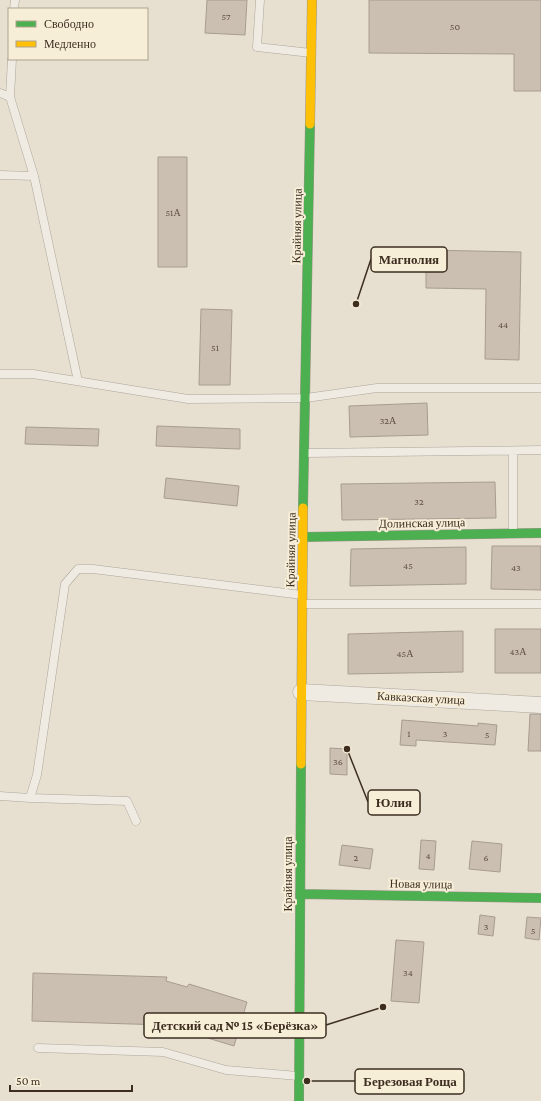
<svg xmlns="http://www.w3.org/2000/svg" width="541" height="1101" font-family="'Crimson Pro',serif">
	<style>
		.building { fill: #cbbfb2; stroke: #a89c90 }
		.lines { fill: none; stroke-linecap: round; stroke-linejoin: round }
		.lane-casing { stroke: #ada599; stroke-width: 9 }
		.street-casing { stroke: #ada599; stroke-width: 17 }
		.fast-casing { stroke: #9c958a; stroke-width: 10 }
		.slow-casing { stroke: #9c958a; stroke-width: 10 }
		.lane { stroke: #efebe3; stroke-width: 8 }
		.street { stroke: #efebe3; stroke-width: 16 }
		.fast { stroke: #4caf50; stroke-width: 9 }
		.slow { stroke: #ffc107; stroke-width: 9 }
		.labels { text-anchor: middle; stroke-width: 4; stroke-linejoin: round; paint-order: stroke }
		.number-label { font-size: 10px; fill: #605244 }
		.street-label { font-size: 12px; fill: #3d2e20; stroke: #f7eed8 }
		.leader { fill: none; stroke: #3d2e20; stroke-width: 1.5 }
		.callout-dot { fill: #3d2e20; stroke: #f7eed8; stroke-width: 1.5 }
		.callout { fill: #f7eed8; stroke: #3d2e20; stroke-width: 1.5 }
		.callout-label { font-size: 13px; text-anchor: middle; font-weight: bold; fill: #3d2e20 }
	</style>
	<rect width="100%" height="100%" fill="#e7e0d1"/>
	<!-- building -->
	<path class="building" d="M207,0H247L245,35L205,33Z
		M369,0H541V91H514V54L369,53Z
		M158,157H187V267H158Z
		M426,250L521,252L519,360L485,359L486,289L426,288Z
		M201,309L232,310L230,385H199Z
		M427,403L428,435L350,437L349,406Z
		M157,426L240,429V449L156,446Z
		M26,427L99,429L98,446L25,444Z
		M166,478L239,486L237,506L164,498Z
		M495,482L496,518L342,520L341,484Z
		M492,546H541V590L491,589Z
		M466,547V584L350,586L351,549Z
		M495,629H541V673H495Z
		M463,631V672L348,674V634Z
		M530,714H541V751H528Z
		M402,720L478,726V723L497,725L495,745L416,740V746L400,745Z
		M330,748L347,749V775L330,774Z
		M421,840L436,841L434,870L419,869Z
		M472,841L502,844L500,872L469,869Z
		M342,845L373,849L370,869L339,865Z
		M480,915L495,917L493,936L478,934Z
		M527,917L541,918L539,940L525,938Z
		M396,940L424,942L419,1003L391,1001Z
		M33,973L167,977L166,981L187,987L189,984L247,1002L234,1046L165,1025L32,1021Z"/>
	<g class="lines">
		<!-- lane casing -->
		<g class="lane-casing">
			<path id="lane" d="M260,0L257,47L311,53
				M14,9L15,0
				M0,93L10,97L34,176L0,175
				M10,97L12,59
				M34,176L78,381
				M0,374H33L188,399L306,398L377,388H541
				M306,453L541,450
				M513,532V451
				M302,604H541
				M0,796L30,798L37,775L65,584L78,569H93L302,595
				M30,798L127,801L136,821
				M38,1048L163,1052L226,1070L298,1076"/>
		</g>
		<!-- street casing -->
		<g class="street-casing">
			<path id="street" d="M301,692L541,705"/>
		</g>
		<!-- fast casing -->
		<g class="fast-casing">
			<path id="fast" d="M303,508L310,124
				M304,537L541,533
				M300,894L541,898
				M299,1101L301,764"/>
		</g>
		<!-- slow casing -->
		<g class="slow-casing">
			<path id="slow" d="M310,124L312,0
				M301,764L303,508"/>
		</g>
		<!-- lane -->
		<use href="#lane" class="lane"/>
		<!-- street -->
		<use href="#street" class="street"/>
		<!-- fast -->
		<use href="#fast" class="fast"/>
		<!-- slow -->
		<use href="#slow" class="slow"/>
	</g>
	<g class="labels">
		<!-- number labels -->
		<g class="number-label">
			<text x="226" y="20">57</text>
			<text x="455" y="30">50</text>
			<text x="173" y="216">51А</text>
			<text x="503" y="328">44</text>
			<text x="215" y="351">51</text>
			<text x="388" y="424">32А</text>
			<text x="419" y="505">32</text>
			<text x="408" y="569">45</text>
			<text x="516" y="571">43</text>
			<text x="518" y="655">43А</text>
			<text x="405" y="657">45А</text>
			<text x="409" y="737">1</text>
			<text x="445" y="737">3</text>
			<text x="487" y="738">5</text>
			<text x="338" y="765">36</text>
			<text x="428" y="859">4</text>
			<text x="356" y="861">2</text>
			<text x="486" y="861">6</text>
			<text x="486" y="930">3</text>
			<text x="533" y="934">5</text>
			<text x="408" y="976">34</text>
		</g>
		<!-- street labels -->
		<g class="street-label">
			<text transform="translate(297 226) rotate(-89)" y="4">Крайняя улица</text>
			<text transform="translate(422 523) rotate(-1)" y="4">Долинская улица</text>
			<text transform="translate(291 550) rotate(-89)" y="4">Крайняя улица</text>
			<text transform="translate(421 698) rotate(3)" y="4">Кавказская улица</text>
			<text transform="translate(288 874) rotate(-90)" y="4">Крайняя улица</text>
			<text transform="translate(421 884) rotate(1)" y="4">Новая улица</text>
		</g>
	</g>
	<!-- callouts -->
	<path class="leader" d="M356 304L371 259M347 749L368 802M383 1007L326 1025M307 1081L355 1081"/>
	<g class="callout-dot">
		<circle cx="356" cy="304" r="4"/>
		<circle cx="347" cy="749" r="4"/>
		<circle cx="383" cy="1007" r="4"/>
		<circle cx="307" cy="1081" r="4"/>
	</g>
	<g class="callout">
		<rect x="371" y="247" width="76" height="25" rx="4"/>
		<rect x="368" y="790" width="52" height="25" rx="4"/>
		<rect x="144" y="1013" width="182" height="25" rx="4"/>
		<rect x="355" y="1069" width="109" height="25" rx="4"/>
	</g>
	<g class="callout-label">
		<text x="409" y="264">Магнолия</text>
		<text x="394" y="807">Юлия</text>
		<text x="235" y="1030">Детский сад № 15 «Берёзка»</text>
		<text x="410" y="1086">Березовая Роща</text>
	</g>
	<!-- legend -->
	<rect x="8" y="8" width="140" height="52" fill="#f7eed8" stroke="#ada18e"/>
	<rect x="16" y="21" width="20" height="6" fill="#4caf50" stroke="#ada18e"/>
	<text x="44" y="28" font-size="12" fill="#3d2e20">Свободно</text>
	<rect x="16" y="41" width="20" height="6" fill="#ffc107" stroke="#ada18e"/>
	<text x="44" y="48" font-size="12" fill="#3d2e20">Медленно</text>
	<!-- scale -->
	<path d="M10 1085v6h122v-6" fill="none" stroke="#3d2e20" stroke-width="2"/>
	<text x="16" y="1085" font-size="12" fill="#3d2e20" stroke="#f7eed8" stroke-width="3" paint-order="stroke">50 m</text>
</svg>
